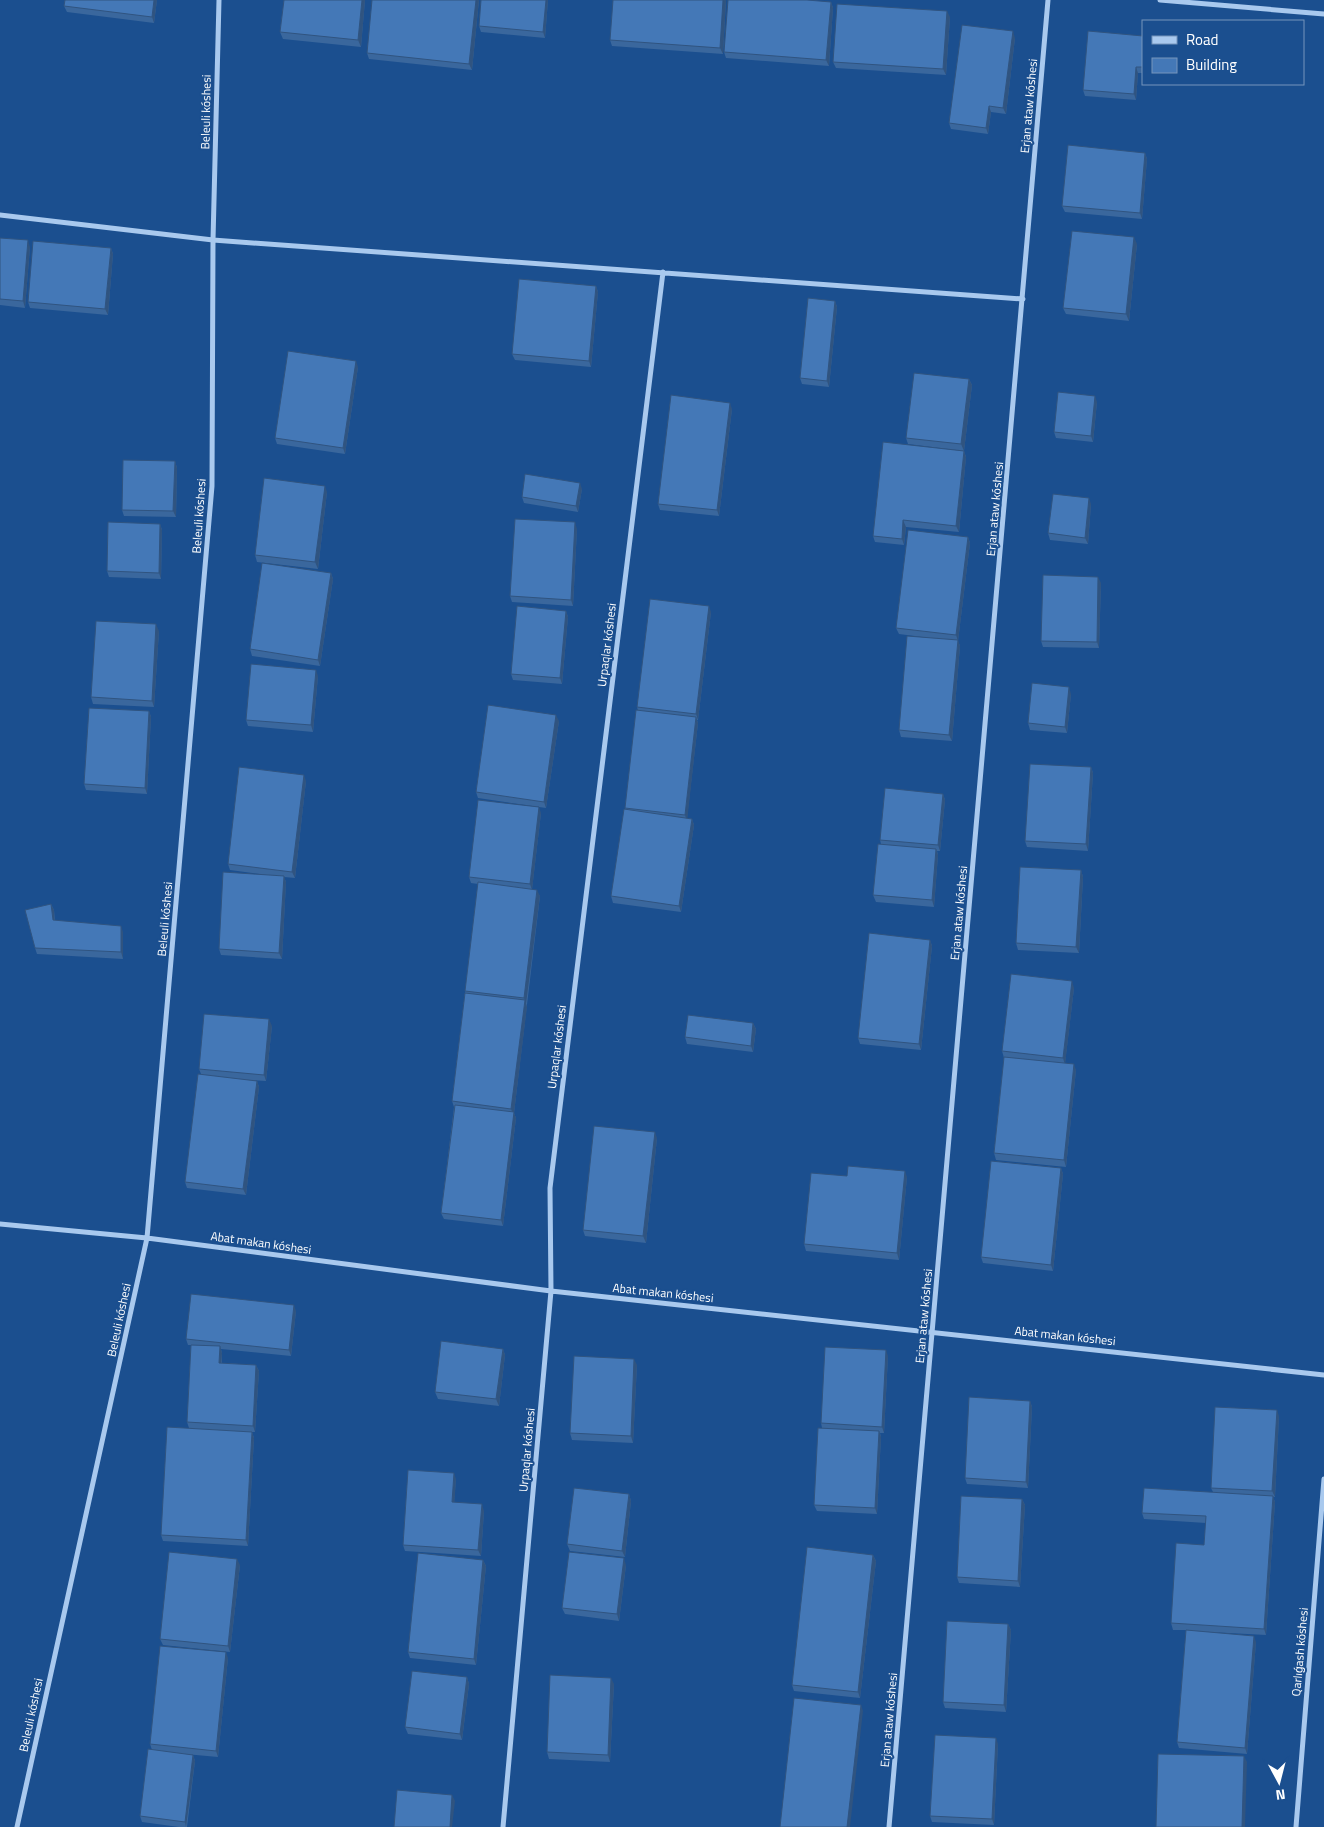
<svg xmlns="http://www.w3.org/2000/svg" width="1324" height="1827" font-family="'Titillium Web',sans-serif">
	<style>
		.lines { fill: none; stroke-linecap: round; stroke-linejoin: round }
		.minor { stroke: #a9c9ee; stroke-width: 5 }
		.wall { fill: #3a679d }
		.shaded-wall { fill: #305480 }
		.building { fill: #4478b7; stroke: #305480 }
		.labels { text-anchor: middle; stroke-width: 4; stroke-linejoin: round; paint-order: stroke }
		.street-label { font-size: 12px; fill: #fff; stroke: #1b4f8f }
	</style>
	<rect width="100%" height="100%" fill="#1b4f8f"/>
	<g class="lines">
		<!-- minor -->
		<path class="minor" d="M1160,0L1324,14
			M0,215L213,240L1023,299
			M0,1224L147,1238L551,1291L1324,1375
			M17,1827L147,1238L212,486L213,240L219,0
			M503,1827L551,1291L550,1188L663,272
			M889,1827L1048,0
			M1296,1827L1324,1479"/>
	</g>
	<!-- wall -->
	<path class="wall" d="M65,0H157L154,23L67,12L64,6Z
		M284,0H365L361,47L283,39L280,32Z
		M479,0L472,70L369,59L367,53Z
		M481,0H548L545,38L481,32L479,26Z
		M726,0L723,54L612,46L610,40Z
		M831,2L833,8L829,66L726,58L724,52Z
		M950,17L946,75L836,68L833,62Z
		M1143,36V73H1138L1136,100L1085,96L1083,90Z
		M1015,38L1006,114L991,112L988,134L951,129L949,123Z
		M1145,153L1147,159L1142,219L1065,212L1062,206Z
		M0,238L30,247L25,308L0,305Z
		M1137,244L1129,321L1066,314L1063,308Z
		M111,248L113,254L108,315L30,308L28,302Z
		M596,286L598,292L591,367L515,360L512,354Z
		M835,301L837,307L829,387L802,384L800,378Z
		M358,367L345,454L277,444L275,438Z
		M969,379L972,385L964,451L908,444L906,438Z
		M1097,402L1093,442L1056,438L1054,432Z
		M732,409L719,516L660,510L658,504Z
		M964,451L966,457L959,532L906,527L904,545L875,542L873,536Z
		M175,461L177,468L176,517L124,516L122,510Z
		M582,489L578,512L524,503L522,497Z
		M327,492L318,569L257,562L255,555Z
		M1091,504L1088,544L1050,540L1048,533Z
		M160,524L162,530L161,579L109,577L107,571Z
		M577,529L573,606L512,602L510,596Z
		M968,537L970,543L958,641L960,646L952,741L901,737L899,730L938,639L899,634L896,628Z
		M331,573L333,579L320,666L252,656L250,649Z
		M1101,583L1099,648L1043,647L1041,641Z
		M566,611L568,617L562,684L513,680L511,674Z
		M711,612L698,720H697L698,723L687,818L692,819L694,825L681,912L613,903L611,896L625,810V808L638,711L637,707Z
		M159,631L154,707L93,704L91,697Z
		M318,676L313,732L248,726L246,720Z
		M1071,694L1067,733L1030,730L1028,723Z
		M149,711L151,717L147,794L86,790L84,784Z
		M559,721L546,808L478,798L476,792Z
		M1091,767L1093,773L1088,851L1027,847L1025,841Z
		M306,781L295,878L284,877L286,882L282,959L221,955L219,949L267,875L230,870L228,864Z
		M943,794L945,800L940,851H937L938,855L934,907L876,902L873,895L881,844L880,840Z
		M541,813L532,889L540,896L514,1113L516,1118L503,1226L444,1219L441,1213L454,1107L452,1101L478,884L471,883L469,877Z
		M1081,870L1083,877L1079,953L1018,950L1016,943Z
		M51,904L54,910L55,920L123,932V959L37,954L35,948Z
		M930,940L932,946L921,1050L860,1044L858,1038Z
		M1074,988L1065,1063L1076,1070L1066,1167L996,1160L994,1153L1004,1058L1002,1051Z
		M753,1023L756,1029L753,1052L687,1044L685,1037Z
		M272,1026L266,1081L248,1080L257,1081L259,1087L246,1195L187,1188L185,1182L201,1074L199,1069Z
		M657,1138L646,1243L585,1236L583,1230Z
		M1061,1168L1063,1174L1053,1271L983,1263L981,1257Z
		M907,1177L899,1260L806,1251L804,1244Z
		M296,1311L291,1356L221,1349L222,1353V1363L256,1365L259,1371L255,1432H252L254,1438L248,1546L163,1541L161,1535L189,1428L187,1422L191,1345H188L186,1339Z
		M503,1349L505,1355L499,1406L438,1399L435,1392Z
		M888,1356L884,1433H880L881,1437L877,1514L817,1511L814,1505L822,1428L821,1423Z
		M637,1365L633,1443L572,1440L570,1433Z
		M1030,1401L1032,1407L1028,1488L967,1484L965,1478Z
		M1279,1416L1275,1497H1273L1275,1502L1266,1635L1191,1631L1256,1642L1247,1754L1179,1748L1177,1742L1186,1630H1173L1171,1623L1204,1545L1206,1523L1144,1519L1142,1513L1213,1492L1211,1488Z
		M456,1479L454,1503L484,1511L481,1556L405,1551L403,1545Z
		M629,1494L631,1501L625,1557L570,1551L567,1544Z
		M1022,1499L1025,1505L1020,1587L959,1583L957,1577Z
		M873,1555L876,1561L860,1698L794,1691L792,1685Z
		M483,1560L486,1566L476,1665L410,1658L408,1652Z
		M240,1565L230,1652L163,1645L160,1639Z
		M626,1565L619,1621L565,1614L562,1608Z
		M1008,1624L1011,1630L1006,1712L945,1708L943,1702Z
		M228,1658L218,1757L185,1754L193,1755L195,1761L187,1827H179L142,1822L140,1816L152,1750L150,1744Z
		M467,1677L469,1684L462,1740L408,1734L405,1727Z
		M614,1684L610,1762L549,1759L547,1752Z
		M998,1744L994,1825L932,1822L930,1816Z"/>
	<!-- shaded-wall -->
	<path class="shaded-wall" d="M154,0H157L154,23L152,17Z
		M362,0H365L361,47L358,40Z
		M476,0H479L472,70L469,64Z
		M546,0H548L545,38L543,32Z
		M723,0H726L723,54L720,48Z
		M831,2L833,8L829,66L826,60Z
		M947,11L950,17L946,75L943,69Z
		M1013,31L1015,38L1006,114L1003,108Z
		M1136,67L1138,73L1136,100L1134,94Z
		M989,106L991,112L988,134L986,128Z
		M1145,153L1147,159L1142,219L1140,213Z
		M1134,237L1137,244L1129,321L1126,314Z
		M28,240L30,247L25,308L23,301Z
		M111,248L113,254L108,315L105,309Z
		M596,286L598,292L591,367L589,361Z
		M835,301L837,307L829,387L827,381Z
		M356,361L358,367L345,454L343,448Z
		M969,379L972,385L964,451L961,444Z
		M1095,396L1097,402L1093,442L1091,436Z
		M730,403L732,409L719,516L717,510Z
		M964,451L966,457L959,532L956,526Z
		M175,461L177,468L176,517L173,511Z
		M580,483L582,489L578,512L576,506Z
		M325,486L327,492L318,569L315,562Z
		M1089,498L1091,504L1088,544L1085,538Z
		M903,520L906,527L904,545L902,539Z
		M575,522L577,529L573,606L571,600Z
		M160,524L162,530L161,579L159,573Z
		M968,537L970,543L958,641L956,635Z
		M331,573L333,579L320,666L318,660Z
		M1098,577L1101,583L1099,648L1097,642Z
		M709,606L711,612L698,720L696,714Z
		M566,611L568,617L562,684L560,678Z
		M156,624L159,631L154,707L152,701Z
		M958,640L960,646L952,741L949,735Z
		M316,670L318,676L313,732L311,725Z
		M1069,687L1071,694L1067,733L1065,727Z
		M149,711L151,717L147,794L145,788Z
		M556,715L559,721L546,808L544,802Z
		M696,717L698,723L687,822L685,815Z
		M1091,767L1093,773L1088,851L1086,844Z
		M304,775L306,781L295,878L292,872Z
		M943,794L945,800L940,851L938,845Z
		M539,807L541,813L532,890L530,884Z
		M692,819L694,825L681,912L679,906Z
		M936,849L938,855L934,907L932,900Z
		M1081,870L1083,877L1079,953L1076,947Z
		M284,876L286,882L282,959L279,953Z
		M537,890L540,896L526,1004L524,998Z
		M51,904L54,910L55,926L53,920Z
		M121,926L123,932V959L121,952Z
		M930,940L932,946L921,1050L919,1044Z
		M1072,981L1074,988L1065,1065L1063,1058Z
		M525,1000L527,1007L514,1113L516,1118L503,1226L501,1220L513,1114L511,1109Z
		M269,1019L272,1026L266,1081L264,1075Z
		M753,1023L756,1029L753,1052L751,1046Z
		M1074,1064L1076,1070L1066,1167L1064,1160Z
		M257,1081L259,1087L246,1195L243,1189Z
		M655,1132L657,1138L646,1243L643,1236Z
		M1061,1168L1063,1174L1053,1271L1051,1265Z
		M905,1171L907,1177L899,1260L897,1253Z
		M294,1305L296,1311L291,1356L289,1350Z
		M220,1346L222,1353L221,1369L219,1363Z
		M503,1349L505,1355L499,1406L496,1399Z
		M886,1350L888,1356L884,1433L882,1427Z
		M634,1359L637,1365L633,1443L631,1436Z
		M256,1365L259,1371L255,1432L253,1426Z
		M1030,1401L1032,1407L1028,1488L1026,1482Z
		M1277,1410L1279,1416L1275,1497L1272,1491Z
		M879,1431L881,1437L877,1514L875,1508Z
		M252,1432L254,1438L248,1546L246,1540Z
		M454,1473L456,1479L454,1509L452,1502Z
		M629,1494L631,1501L625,1557L622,1551Z
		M1273,1496L1275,1502L1266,1635L1264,1629Z
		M1022,1499L1025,1505L1020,1587L1018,1581Z
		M482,1504L484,1511L481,1556L478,1550Z
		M873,1555L876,1561L860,1698L858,1692Z
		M624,1558L626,1565L619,1621L617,1614Z
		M237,1559L240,1565L230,1652L228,1646Z
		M483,1560L486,1566L476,1665L474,1659Z
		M1008,1624L1011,1630L1006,1712L1004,1705Z
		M1254,1636L1256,1642L1247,1754L1245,1748Z
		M226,1652L228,1658L218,1757L216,1751Z
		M467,1677L469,1684L462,1740L460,1734Z
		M611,1678L614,1684L610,1762L608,1755Z
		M861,1705L863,1711L850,1827H847Z
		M996,1738L998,1744L994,1825L992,1819Z
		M193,1755L195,1761L186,1827L185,1822Z
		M1244,1756L1247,1762L1245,1827H1242Z
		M452,1795L455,1801L452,1827H450Z"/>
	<!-- building -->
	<path class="building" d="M65,0H154L152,17L64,6Z
		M284,0H362L358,40L280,32Z
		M372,0H476L469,64L367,53Z
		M481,0H546L543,32L479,26Z
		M613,0H723L720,48L610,40Z
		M728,0H807L831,2L826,60L724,52Z
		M837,4L947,11L943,69L833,62Z
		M962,25L1013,31L1003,108L989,106L986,128L949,123Z
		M1088,31L1143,36V67H1136L1134,94L1083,90Z
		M1068,145L1145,153L1140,213L1062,206Z
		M1072,231L1134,237L1126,314L1063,308Z
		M0,238L28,240L23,301L0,299Z
		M33,241L111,248L105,309L28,302Z
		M519,279L596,286L589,361L512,354Z
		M808,298L835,301L827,381L800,378Z
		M288,351L356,361L343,448L275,438Z
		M914,373L969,379L961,444L906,438Z
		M1058,392L1095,396L1091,436L1054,432Z
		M671,395L730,403L717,510L658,504Z
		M883,442L964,451L956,526L903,520L902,539L873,536Z
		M123,460L175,461L173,511L122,510Z
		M525,474L580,483L576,506L522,497Z
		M264,478L325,486L315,562L255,555Z
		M1053,494L1089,498L1085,538L1048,533Z
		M515,519L575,522L571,600L510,596Z
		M108,522L160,524L159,573L107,571Z
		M908,530L968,537L956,635L896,628Z
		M262,563L331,573L318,660L250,649Z
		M1043,575L1098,577L1097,642L1041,641Z
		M650,599L709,606L696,714L637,707Z
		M517,606L566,611L560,678L511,674Z
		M96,621L156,624L152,701L91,697Z
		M907,636L958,640L949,735L899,730Z
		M251,664L316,670L311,725L246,720Z
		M1032,683L1069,687L1065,727L1028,723Z
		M488,705L556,715L544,802L476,792Z
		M89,708L149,711L145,788L84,784Z
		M636,710L696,717L685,815L625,808Z
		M1030,764L1091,767L1086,844L1025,841Z
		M239,767L304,775L292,872L228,864Z
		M885,788L943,794L938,845L880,840Z
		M478,800L539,807L530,884L469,877Z
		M624,809L692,819L679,906L611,896Z
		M878,844L936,849L932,900L873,895Z
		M1020,867L1081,870L1076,947L1016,943Z
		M223,872L284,876L279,953L219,949Z
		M478,882L537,890L524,998L465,991Z
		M51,904L53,920L121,926V952L35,948L25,910Z
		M869,933L930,940L919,1044L858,1038Z
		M1011,974L1072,981L1063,1058L1002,1051Z
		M465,993L525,1000L511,1109L452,1101Z
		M204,1014L269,1019L264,1075L199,1069Z
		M688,1015L753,1023L751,1046L685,1037Z
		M1004,1057L1074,1064L1064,1160L994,1153Z
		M198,1074L257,1081L243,1189L185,1182Z
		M455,1105L514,1112L501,1220L441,1213Z
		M594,1126L655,1132L643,1236L583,1230Z
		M991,1161L1061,1168L1051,1265L981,1257Z
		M848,1166L905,1171L897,1253L804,1244L811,1173L847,1176Z
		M191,1294L294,1305L289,1350L186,1339Z
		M441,1341L503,1349L496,1399L435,1392Z
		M191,1345L220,1346L219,1363L256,1365L253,1426L187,1422Z
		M825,1347L886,1350L882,1427L821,1423Z
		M574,1356L634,1359L631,1436L570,1433Z
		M969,1397L1030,1401L1026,1482L965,1478Z
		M1215,1407L1277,1410L1272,1491L1211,1488Z
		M167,1427L252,1432L246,1540L161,1535Z
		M818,1428L879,1431L875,1508L814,1505Z
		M408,1470L454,1473L452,1502L482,1504L478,1550L403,1545Z
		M574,1488L629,1494L622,1551L567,1544Z
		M1144,1488L1273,1496L1264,1629L1171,1623L1176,1543L1204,1545L1206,1516L1142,1513Z
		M961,1496L1022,1499L1018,1581L957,1577Z
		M807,1547L873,1555L858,1692L792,1685Z
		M169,1552L237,1559L228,1646L160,1639Z
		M569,1552L624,1558L617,1614L562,1608Z
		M418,1553L483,1560L474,1659L408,1652Z
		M947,1621L1008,1624L1004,1705L943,1702Z
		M1186,1630L1254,1636L1245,1748L1177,1742Z
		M160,1646L226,1652L216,1751L150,1744Z
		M412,1671L467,1677L460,1734L405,1727Z
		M550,1675L611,1678L608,1755L547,1752Z
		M794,1698L861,1705L847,1827H780Z
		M935,1735L996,1738L992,1819L930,1816Z
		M148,1749L193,1755L185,1822L140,1816Z
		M1158,1754L1244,1756L1242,1827H1156Z
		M397,1790L452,1795L450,1827H394Z"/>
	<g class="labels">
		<!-- street labels -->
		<g class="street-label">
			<text transform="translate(1029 106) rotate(-85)" y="4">Erjan ataw kóshesi</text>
			<text transform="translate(206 112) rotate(-89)" y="4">Beleuli kóshesi</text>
			<text transform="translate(995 509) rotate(-85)" y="4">Erjan ataw kóshesi</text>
			<text transform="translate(199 516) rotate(-86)" y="4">Beleuli kóshesi</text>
			<text transform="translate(607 645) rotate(-83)" y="4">Urpaqlar kóshesi</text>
			<text transform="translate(959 913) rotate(-85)" y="4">Erjan ataw kóshesi</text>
			<text transform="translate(165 919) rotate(-85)" y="4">Beleuli kóshesi</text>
			<text transform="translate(557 1047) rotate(-83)" y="4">Urpaqlar kóshesi</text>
			<text transform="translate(261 1243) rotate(8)" y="4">Abat makan kóshesi</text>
			<text transform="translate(663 1293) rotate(6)" y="4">Abat makan kóshesi</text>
			<text transform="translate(924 1316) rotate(-85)" y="4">Erjan ataw kóshesi</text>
			<text transform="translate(119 1320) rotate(-78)" y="4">Beleuli kóshesi</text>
			<text transform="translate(1065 1336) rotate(6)" y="4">Abat makan kóshesi</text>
			<text transform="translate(527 1450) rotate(-85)" y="4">Urpaqlar kóshesi</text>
			<text transform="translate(1300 1652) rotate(-85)" y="4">Qarlıǵash kóshesi</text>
			<text transform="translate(31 1715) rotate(-78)" y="4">Beleuli kóshesi</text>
			<text transform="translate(889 1720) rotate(-85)" y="4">Erjan ataw kóshesi</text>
		</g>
	</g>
	<!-- legend -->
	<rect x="1142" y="20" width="162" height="65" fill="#1b4f8f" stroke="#7695bc"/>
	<rect x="1152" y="36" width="25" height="8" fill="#a9c9ee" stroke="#7695bc"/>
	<text x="1186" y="45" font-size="15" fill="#ffffff">Road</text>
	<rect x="1152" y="58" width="25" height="15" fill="#4478b7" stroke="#7695bc"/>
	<text x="1186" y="70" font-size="15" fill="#ffffff">Building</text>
	<!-- north arrow -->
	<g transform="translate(1279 1782) rotate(173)" stroke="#1b4f8f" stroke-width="4" paint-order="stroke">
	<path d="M0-4L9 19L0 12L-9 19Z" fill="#ffffff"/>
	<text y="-8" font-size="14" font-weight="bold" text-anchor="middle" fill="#ffffff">N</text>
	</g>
</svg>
